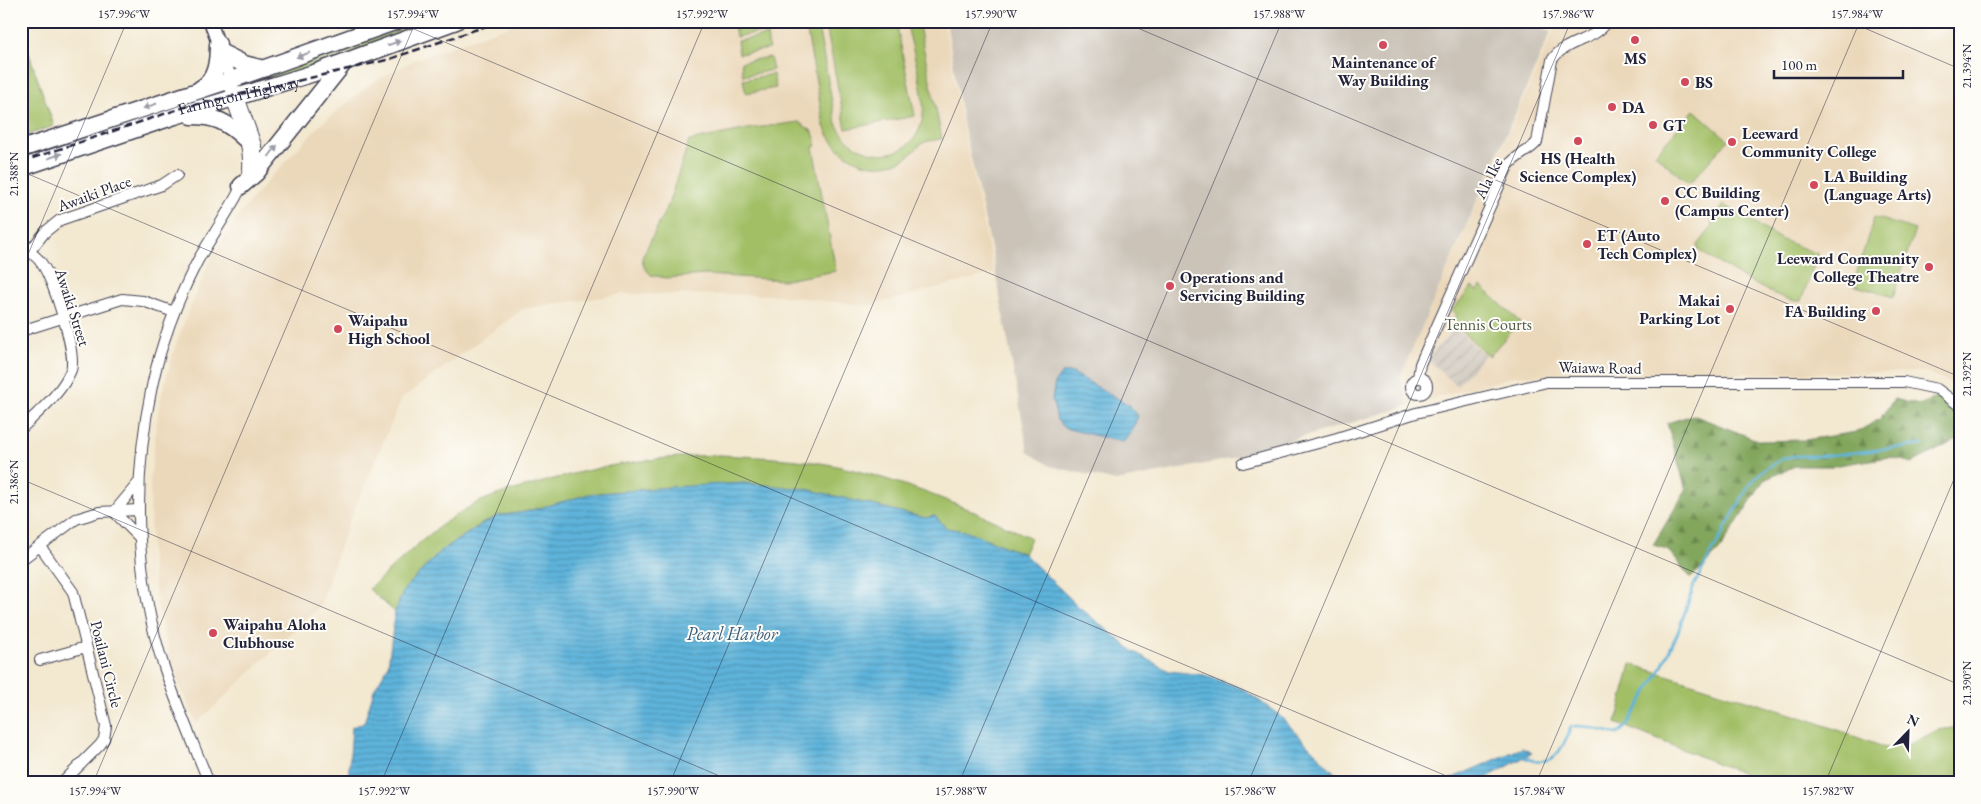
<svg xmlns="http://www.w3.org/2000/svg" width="1981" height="804" font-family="'EB Garamond',serif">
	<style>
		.built { fill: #ebd8ba }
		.industrial { fill: url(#industrial-furrows) }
		.railway { fill: #cbc3b8 }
		.green { fill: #a2bf66; stroke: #627050 }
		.forest { fill: url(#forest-firs); stroke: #52644b }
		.water { fill: url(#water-rules); stroke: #406b8b }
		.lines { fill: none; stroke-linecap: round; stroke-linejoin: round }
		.stream { stroke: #5eb4db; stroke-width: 2.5 }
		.minor-casing { stroke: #414051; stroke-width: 12 }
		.tertiary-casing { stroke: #414051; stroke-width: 15 }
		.primary-casing { stroke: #414051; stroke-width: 19 }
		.minor { stroke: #fff; stroke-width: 10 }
		.tertiary { stroke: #fff; stroke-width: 12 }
		.primary { stroke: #fff; stroke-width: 16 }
		.rail { stroke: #22223b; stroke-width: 2.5; stroke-dasharray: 8 4; stroke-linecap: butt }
		.oneway { fill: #9c9ca7 }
		.ticks { fill: none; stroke: #22223b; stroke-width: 1; stroke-opacity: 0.45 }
		.poi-dot { fill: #d1495b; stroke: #fdfcf7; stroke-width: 2 }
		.labels { text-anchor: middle; stroke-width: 4; stroke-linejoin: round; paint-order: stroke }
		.poi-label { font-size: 16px; font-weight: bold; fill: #22223b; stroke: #fdfcf7; text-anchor: start }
		.street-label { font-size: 16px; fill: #22223b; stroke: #fdfcf7 }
		.park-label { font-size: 16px; fill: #4f594a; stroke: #fdfcf7 }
		.water-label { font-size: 18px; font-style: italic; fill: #3a5c7b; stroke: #fdfcf7 }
		.neatline { fill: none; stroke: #22223b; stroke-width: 2 }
		.ticks-label { font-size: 12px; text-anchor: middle; fill: #22223b }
	</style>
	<defs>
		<pattern id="industrial-furrows" width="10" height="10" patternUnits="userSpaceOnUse" patternTransform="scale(1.25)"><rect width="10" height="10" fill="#cbc3b8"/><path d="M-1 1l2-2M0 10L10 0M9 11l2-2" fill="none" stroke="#aea79f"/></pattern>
		<pattern id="forest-firs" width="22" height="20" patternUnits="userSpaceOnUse" patternTransform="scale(1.25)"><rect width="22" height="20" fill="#81a65b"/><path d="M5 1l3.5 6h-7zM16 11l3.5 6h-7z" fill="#69874c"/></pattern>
		<pattern id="water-rules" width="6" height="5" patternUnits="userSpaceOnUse" patternTransform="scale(1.25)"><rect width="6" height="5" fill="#5eb4db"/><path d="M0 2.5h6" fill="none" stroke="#4d92b3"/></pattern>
	</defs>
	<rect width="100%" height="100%" fill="#fdfcf7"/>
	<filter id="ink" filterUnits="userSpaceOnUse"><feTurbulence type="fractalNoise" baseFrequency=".02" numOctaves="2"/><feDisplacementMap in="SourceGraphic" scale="10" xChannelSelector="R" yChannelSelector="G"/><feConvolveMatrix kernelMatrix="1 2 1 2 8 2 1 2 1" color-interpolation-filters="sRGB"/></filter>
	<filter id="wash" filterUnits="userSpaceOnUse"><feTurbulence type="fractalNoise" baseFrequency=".0096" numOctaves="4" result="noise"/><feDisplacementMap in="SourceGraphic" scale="20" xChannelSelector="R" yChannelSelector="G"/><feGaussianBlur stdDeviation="1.12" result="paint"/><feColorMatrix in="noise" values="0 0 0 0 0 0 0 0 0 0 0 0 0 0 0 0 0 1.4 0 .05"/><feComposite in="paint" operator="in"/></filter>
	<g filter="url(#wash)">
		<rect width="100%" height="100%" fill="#f3e8d0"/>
		<!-- built -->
		<path class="built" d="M523,21H944L962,124L994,273L868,306L777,295L622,294L523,309L402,398L346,529L320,606L196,724L179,684L164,635L157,603L151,559L150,480L159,405L174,349L206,268L238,216L270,178L320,125L370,84L416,59Z
			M1558,21H1960V391L1946,381L1924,372L1514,376L1408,406L1400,377Z"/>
		<!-- industrial -->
		<path class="industrial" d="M1455,328L1485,355L1457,386L1427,359Z"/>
		<!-- railway -->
		<path class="railway" d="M946,21H1530L1551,32L1400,377L1408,406L1221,461L1116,481L1050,466L1028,452L992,252L963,123Z"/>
		<!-- green -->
		<path class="green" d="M425,21H437L256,87L254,79Z
			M745,21H764L766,31L736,37L734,23Z
			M805,21H817L836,123C855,165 916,165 923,116C926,97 911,43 906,21H918L942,139C937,140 928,140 923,143C916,148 911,156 902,160C870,175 836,157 824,126Z
			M825,21H896L915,116L846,129Z
			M21,31L54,126L21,137Z
			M767,35L769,49L739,54L737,41Z
			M770,57L773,70L743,76L741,62Z
			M773,74L776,88L746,93L743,80Z
			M1694,110L1728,140L1689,184L1655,154Z
			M799,122L813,132L817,146L813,147L836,271L785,280L705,275L666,278L651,275L644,267L642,258L668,205L689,141L748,129Z
			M1724,205L1782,240L1818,254L1801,301C1781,304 1717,262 1698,250V245L1712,227L1711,222Z
			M1874,217L1915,230L1893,297L1853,285Z
			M1481,286L1520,322L1489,356L1450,321L1457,315L1452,310L1472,287L1477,291Z
			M719,455C756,457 795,458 832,465C902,480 967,507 1031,538L1024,554L969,532L946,528L935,516L925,518L806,489L671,487L590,494L525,512L498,516L482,524L441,551L405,588L395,612L369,589C401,560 433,527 471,506C489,496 510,491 529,486C596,466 648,457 719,455Z
			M1631,664L1813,721L1886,748L1910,744L1938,730L1960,727V783H1772L1729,768L1616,723Z"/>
		<!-- forest -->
		<path class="forest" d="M1940,396L1960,415V438L1912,463L1890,457L1832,466H1795L1764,480L1719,551L1691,578L1667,549L1653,545L1686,490L1667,423L1693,415L1760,441L1805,440L1857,432L1880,419L1894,399L1919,405Z"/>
		<!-- water -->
		<path class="water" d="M1062,373H1073L1129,405L1138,416L1131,433L1123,442L1064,428L1057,420L1052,399L1055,382Z
			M744,483L806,489L925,518L935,516L946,528L969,532L1024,554L1079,607L1133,651L1169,671L1205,675L1243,689L1279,715L1335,773L1350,783H348L352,727L364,723L374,690L388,666L395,612L405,588L441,551L482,524L498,516L525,512L590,494L671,487Z
			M1522,748L1532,753L1477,783H1441Z"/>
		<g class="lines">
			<!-- stream -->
			<path class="stream" d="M1526,758C1554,768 1562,751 1571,727C1582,723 1605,732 1618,734L1627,725L1661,669L1678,632L1694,585L1748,487L1762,471L1782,459L1795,456H1822L1923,445"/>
		</g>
	</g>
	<g filter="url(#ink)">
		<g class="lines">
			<!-- minor casing -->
			<g class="minor-casing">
				<path id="minor" d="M237,91L256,145V154L249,169
					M21,247C29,251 37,256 42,264C53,279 77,353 71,370C62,393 38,412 21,429
					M30,251L45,232L60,220L162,185L177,175
					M21,331L122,299L143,301L174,312
					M1411 386a8 8 0 1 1 16 0a8 8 0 1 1-16 0Z
					M1418,378L1420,364L1508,166C1516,155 1529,152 1537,142L1552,60C1566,39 1594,42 1608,21
					M1243,463L1337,438L1416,413L1547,382H1904L1937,389L1960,406
					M139,482L114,512L139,537
					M40,546L73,592L106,726L104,739L100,745L62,783
					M21,560L76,519L99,512L138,510
					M40,660L86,647
					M209,783C194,745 178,708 165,670C134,578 132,480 152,386C161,343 177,301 197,262C207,243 247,185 248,169C250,145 239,122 232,100"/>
			</g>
			<!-- tertiary casing -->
			<g class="tertiary-casing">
				<path id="tertiary" d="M210,21L231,80V88"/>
			</g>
			<!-- primary casing -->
			<g class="primary-casing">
				<path id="primary" d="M222,53L244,64L264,69
					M200,89C217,80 218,60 218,44
					M192,116C215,116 227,122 244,138
					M21,149L231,80L397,21
					M21,168L175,116L314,73L456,21
					M241,186L256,173L343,64"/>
			</g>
			<!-- minor -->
			<use href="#minor" class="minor"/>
			<!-- tertiary -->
			<use href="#tertiary" class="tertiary"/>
			<!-- primary -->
			<use href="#primary" class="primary"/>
			<!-- rail -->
			<path class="rail" id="s1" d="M21,162L185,107L387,60L501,21"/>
		</g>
		<!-- one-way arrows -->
		<defs><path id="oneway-solid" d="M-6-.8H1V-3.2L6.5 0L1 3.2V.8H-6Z" transform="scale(1.25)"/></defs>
		<g class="oneway">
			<use href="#oneway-solid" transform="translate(394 43) rotate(-19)"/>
			<use href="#oneway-solid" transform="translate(303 55) rotate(161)"/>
			<use href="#oneway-solid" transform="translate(150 106) rotate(161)"/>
			<use href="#oneway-solid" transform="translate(273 151) rotate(-53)"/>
			<use href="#oneway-solid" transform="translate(55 156) rotate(-19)"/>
		</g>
	</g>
	<!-- ticks -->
	<path class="ticks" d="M395,21L1960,685M1121,21L1960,377M1848,21L1960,69M21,171L1463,783M21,271L127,21M21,479L736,783M93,783L416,21M381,783L705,21M670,783L993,21M959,783L1282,21M1248,783L1571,21M1536,783L1860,21M1825,783L1960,465"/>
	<!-- markers -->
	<g class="poi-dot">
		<circle cx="1635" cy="40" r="5"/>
		<circle cx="1383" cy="45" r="5"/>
		<circle cx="1685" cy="82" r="5"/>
		<circle cx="1612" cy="107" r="5"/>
		<circle cx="1653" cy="125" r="5"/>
		<circle cx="1578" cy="141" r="5"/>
		<circle cx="1732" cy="142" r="5"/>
		<circle cx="1814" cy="185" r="5"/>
		<circle cx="1665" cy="201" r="5"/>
		<circle cx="1587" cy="244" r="5"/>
		<circle cx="1929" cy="267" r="5"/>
		<circle cx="1170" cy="286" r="5"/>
		<circle cx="1730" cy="309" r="5"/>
		<circle cx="1876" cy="311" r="5"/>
		<circle cx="338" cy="329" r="5"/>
		<circle cx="213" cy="633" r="5"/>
	</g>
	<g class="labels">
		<!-- poi labels -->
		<g class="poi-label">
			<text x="1635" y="64" text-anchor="middle">MS</text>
			<text x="1383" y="68" text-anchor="middle">Maintenance of<tspan x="1383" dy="18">Way Building</tspan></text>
			<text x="1695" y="88">BS</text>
			<text x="1622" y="113">DA</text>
			<text x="1663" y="131">GT</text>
			<text x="1742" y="139">Leeward<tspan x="1742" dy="18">Community College</tspan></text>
			<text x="1578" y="164" text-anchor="middle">HS (Health<tspan x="1578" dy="18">Science Complex)</tspan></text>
			<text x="1824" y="182">LA Building<tspan x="1824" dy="18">(Language Arts)</tspan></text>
			<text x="1675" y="198">CC Building<tspan x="1675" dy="18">(Campus Center)</tspan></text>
			<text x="1597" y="241">ET (Auto<tspan x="1597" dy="18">Tech Complex)</tspan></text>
			<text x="1919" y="264" text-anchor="end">Leeward Community<tspan x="1919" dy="18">College Theatre</tspan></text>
			<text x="1180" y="283">Operations and<tspan x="1180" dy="18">Servicing Building</tspan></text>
			<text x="1720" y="306" text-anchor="end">Makai<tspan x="1720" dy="18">Parking Lot</tspan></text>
			<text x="1866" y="317" text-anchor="end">FA Building</text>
			<text x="348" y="326">Waipahu<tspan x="348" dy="18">High School</tspan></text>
			<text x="223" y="630">Waipahu Aloha<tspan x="223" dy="18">Clubhouse</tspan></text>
		</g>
		<!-- street labels -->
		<g class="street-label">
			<text dy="6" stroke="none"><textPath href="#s1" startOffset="228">Farrington Highway</textPath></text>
			<text transform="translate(1488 178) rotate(-64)" y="6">Ala Ike</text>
			<text transform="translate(94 193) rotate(-20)" y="6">Awaiki Place</text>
			<text transform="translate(73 307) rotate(72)" y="6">Awaiki Street</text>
			<text transform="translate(1600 367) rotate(1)" y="6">Waiawa Road</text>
			<text transform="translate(107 664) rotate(76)" y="6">Poailani Circle</text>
		</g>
		<!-- park labels -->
		<g class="park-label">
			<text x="1488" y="330">Tennis Courts</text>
		</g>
		<!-- water labels -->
		<g class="water-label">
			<text x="732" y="640">Pearl Harbor</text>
		</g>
	</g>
	<!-- margin -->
	<rect width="1981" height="804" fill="none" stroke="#fdfcf7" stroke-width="55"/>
	<!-- north arrow -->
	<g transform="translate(1908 732) rotate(23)" stroke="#fdfcf7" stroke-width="4" paint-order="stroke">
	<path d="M0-4L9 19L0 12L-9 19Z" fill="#22223b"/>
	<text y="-8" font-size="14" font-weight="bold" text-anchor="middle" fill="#22223b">N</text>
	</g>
	<!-- scale -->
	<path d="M1774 70v8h129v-8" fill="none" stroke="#22223b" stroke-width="2.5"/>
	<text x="1781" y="70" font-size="15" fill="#22223b" stroke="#fdfcf7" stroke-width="4" paint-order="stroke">100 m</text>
	<rect x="28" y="28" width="1926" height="748" class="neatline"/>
	<g class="ticks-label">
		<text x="124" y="18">157.996°W</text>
		<text x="413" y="18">157.994°W</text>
		<text x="702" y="18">157.992°W</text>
		<text x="991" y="18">157.990°W</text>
		<text x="1279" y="18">157.988°W</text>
		<text x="1568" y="18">157.986°W</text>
		<text x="1857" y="18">157.984°W</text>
		<text transform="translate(1967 66) rotate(-90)" y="4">21.394°N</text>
		<text transform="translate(14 174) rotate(-90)" y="4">21.388°N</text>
		<text transform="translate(1967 374) rotate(-90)" y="4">21.392°N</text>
		<text transform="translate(14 482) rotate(-90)" y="4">21.386°N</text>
		<text transform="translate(1967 683) rotate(-90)" y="4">21.390°N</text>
		<text x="95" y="795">157.994°W</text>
		<text x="384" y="795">157.992°W</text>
		<text x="673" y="795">157.990°W</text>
		<text x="961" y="795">157.988°W</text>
		<text x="1250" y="795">157.986°W</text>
		<text x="1539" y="795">157.984°W</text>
		<text x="1828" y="795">157.982°W</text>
	</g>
</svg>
